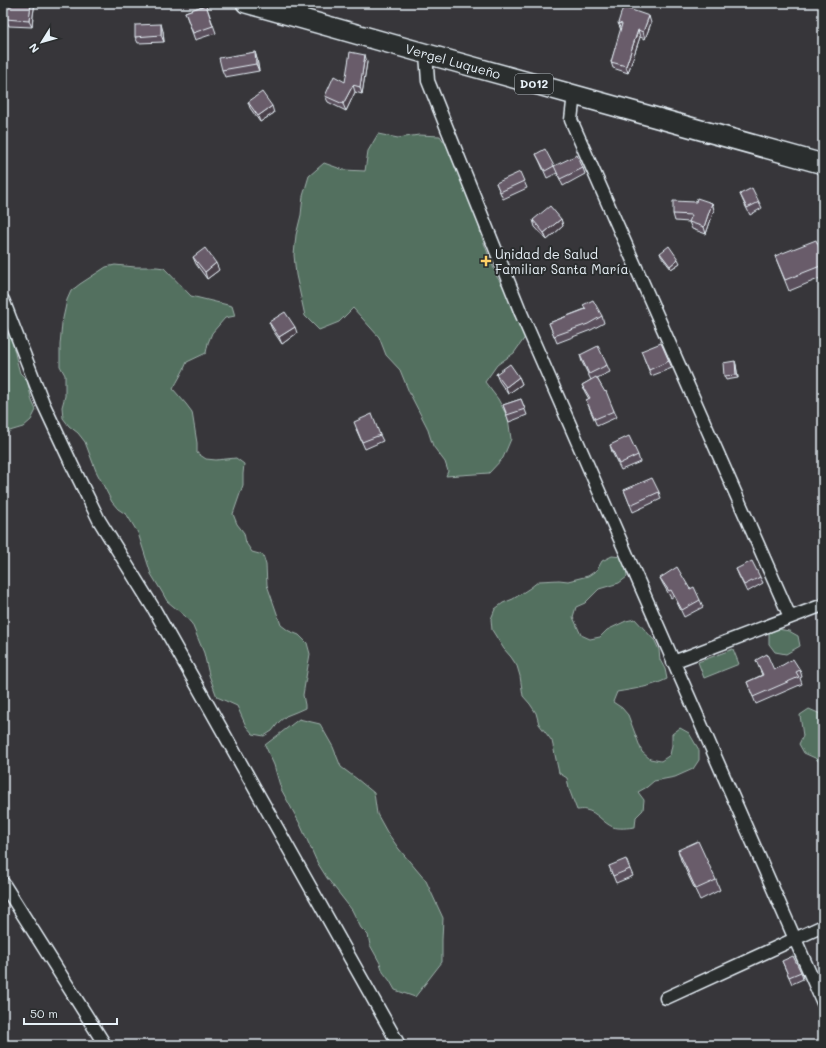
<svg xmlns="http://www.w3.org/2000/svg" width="826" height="1048" font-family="Mali,sans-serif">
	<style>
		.green { fill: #536f5e; stroke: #9eb0ab }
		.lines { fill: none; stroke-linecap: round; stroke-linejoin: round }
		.minor-casing { stroke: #e8f1f8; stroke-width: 15 }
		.primary-casing { stroke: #e8f1f8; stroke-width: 22 }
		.minor { stroke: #2a2d2e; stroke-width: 12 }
		.primary { stroke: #2a2d2e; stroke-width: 19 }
		.wall { fill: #5a4f5b; stroke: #e8f1f8 }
		.shaded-wall { fill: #4a404a; stroke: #e8f1f8 }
		.building { fill: #695c6a; stroke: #e8f1f8 }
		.poi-dot { fill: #ffd166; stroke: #2a2d2e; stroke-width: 1.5 }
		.labels { text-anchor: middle; stroke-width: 4; stroke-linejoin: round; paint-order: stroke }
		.shield { fill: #2a2d2e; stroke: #afb6bb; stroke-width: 1 }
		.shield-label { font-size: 12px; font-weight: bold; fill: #e8f1f8 }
		.street-label { font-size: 13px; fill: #e8f1f8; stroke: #2a2d2e }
		.poi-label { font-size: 13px; fill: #e8f1f8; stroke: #2a2d2e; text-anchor: start }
	</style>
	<rect width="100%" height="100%" fill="#37363a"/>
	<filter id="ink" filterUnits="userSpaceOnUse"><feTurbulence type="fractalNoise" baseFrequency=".025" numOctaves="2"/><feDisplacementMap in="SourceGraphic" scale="8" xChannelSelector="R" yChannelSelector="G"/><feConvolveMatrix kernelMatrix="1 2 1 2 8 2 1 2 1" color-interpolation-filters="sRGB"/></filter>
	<g filter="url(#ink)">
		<!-- green -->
		<path class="green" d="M378,134L398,138L419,135L440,136L451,152L476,213L481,235L497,277L508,294L514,315L526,336L514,353L497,365L485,382L498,399L508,418L511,439L503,458L489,473L446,476L448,471L445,462L433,446L427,427L409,392L400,370L386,355L379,337L353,308L339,322L319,330L305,316L296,275L294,255L296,235L301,215L303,196L309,176L324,163L344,170L365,171L368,151Z
			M115,265L135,267H157L164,268L191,296L232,306L235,316L225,318L212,333L208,343L206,353L187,362C183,372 178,380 173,389L186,404L192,412L197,443V453L206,459L216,460L236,458L244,464L243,474V485L233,514L237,524L244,533L246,543L252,552L263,555L266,565L267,585L281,625L289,631L299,635L307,643L310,654L303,695L305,705V708L296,712L286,716L279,722L272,731L264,736L253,734L246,726L237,706L217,697L209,675L204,653L192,624L185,616L167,601L162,592L151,574L138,533L127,515L118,509L112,502L96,471L85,442L78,433L69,426L63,418L62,407L65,396V375L60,366V345L62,323L67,300L71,291L80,284L106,267Z
			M3,313L12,340L17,362L20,373L27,380L32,401L36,410L31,420L23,427L3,433Z
			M612,556L622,557L626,566L627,577L619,583L599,589L585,603L576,607L573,617L581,635L590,639L600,637L607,630L626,621L635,619L655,641L659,650L660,660L665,669L667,679C651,687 634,689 617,692L613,702L622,708L628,715L642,752L650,759L661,761L670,755L672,745V734L680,728L689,733L699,750V760L693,769L675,777L654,781L647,787L638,792L644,800L643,810L636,817L635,827C628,828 619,829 613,827C603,823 597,812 586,810C583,809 580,810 577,810L569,789L567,778L559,773L552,741L539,724L536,713L530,704L523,696L520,676L517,666L511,657L504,649L492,630L491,619L495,609L503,603L513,599L530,588L539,581L559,580L568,581L588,576L597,570L602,561Z
			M778,629L789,631L798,636L800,646L786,654L775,652L769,644V633Z
			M733,649L739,664L704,678L698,662Z
			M809,709L823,715V765L815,758L804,753L799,744L803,736L800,715Z
			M299,719L320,724L333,747L341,767L357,779L374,793L377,814L387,832L399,849L426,881L443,918L442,940V962L415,997L395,990L390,981L383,972L380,963L370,945L368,935L361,928L352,910L327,878L317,862L300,824L281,789L274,765L265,745Z"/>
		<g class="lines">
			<!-- minor casing -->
			<g class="minor-casing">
				<path id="minor" d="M426,54L428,81L521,313L823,1003
					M574,94L571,120L790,617
					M3,300L43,403L72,465L99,520L154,609L399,1045
					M673,662L823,605
					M3,883L105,1045
					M666,998L823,926"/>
			</g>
			<!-- primary casing -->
			<g class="primary-casing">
				<g id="primary">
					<path id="s1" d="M246,3L445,59L823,164"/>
				</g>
			</g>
			<!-- minor -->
			<use href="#minor" class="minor"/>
			<!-- primary -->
			<use href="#primary" class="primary"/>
		</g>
		<!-- wall -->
		<path class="wall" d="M13,3H35L33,15L32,27L9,26L6,19L12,6Z
			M206,5L216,33L195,40L185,12Z
			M618,23H651L645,39L640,37L628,73L613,68L611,62L621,30Z
			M163,31L164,42L138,43L135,37Z
			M255,52L257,59L259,71L225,77L222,70Z
			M367,62L362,94L355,92L346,111L328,102L325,96L345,82Z
			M248,102L274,113L260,122L250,108Z
			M536,154L554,166L583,168L585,174L563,186L557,173L547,178L539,160Z
			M524,181L527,188L503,199L496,183Z
			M740,194L759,202L762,208L750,215L743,201Z
			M712,203L714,210L706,234L692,229L689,222L675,221L673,214Z
			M561,219L563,226L547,240L535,227L533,220Z
			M660,253L680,263L671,269L661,256Z
			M775,256H823V277L789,291Z
			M193,257L219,270L207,279L196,264Z
			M583,305L602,316L604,323L591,330L557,343L549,323L585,309Z
			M269,322L297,333L282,344L272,329Z
			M580,355L607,365L610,372L597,378L614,411L617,417L597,426L586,400L589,399L585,392L582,385L591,380L582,362Z
			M644,358L669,361L672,368L651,376Z
			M735,361L736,365L738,378L726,380L724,376Z
			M496,374L519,377L522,384L508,394L499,381Z
			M521,399L527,415L509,422L503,405Z
			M356,429L380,435L383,441L365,449Z
			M610,445L638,455L640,462L621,470L612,452Z
			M624,490L659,492L661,499L633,512Z
			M736,569L760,577L763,583L747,592L739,576Z
			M660,578L690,589L700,600L703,607L684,617L674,596L671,598L663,584Z
			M756,660L774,670H800L802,677L800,678L802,684L756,704L747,682L762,675Z
			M678,850L716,880L720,890L700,900L681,860Z
			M609,866L630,869L633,876L616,883Z
			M823,868V880L819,871Z
			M782,961L801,972L803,979L792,984Z"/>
		<!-- shaded-wall -->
		<path class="shaded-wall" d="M31,3H35L33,15L32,27L29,21Z
			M649,16L651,23L645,39L643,32Z
			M161,24L163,31L164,42L161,35Z
			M638,30L640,37L628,73L626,66Z
			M255,52L257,59L259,71L256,64Z
			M365,55L367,62L362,94L360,87Z
			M353,85L355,92L346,111L343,104Z
			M272,106L274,113L260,122L258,116Z
			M712,203L714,210L706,234L704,227Z
			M561,219L563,226L547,240L544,233Z
			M678,259L680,263L671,269L670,266Z
			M216,263L219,270L207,279L205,272Z
			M295,327L297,333L282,344L279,337Z
			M735,361L736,365L738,378L736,375Z
			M519,377L522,384L508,394L506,387Z"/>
		<!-- building -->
		<path class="building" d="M13,3H31L29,21L6,19L7,6H12Z
			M206,5L213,26L193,33L185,12Z
			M623,7L649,16L643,32L638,30L626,66L611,62L622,24L618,23Z
			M161,24V35L135,37V25Z
			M255,52L256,64L222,70L219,58Z
			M350,52L365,55L360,87L353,85L343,104L325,96L334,76L345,82Z
			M262,92L272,106L258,116L248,102Z
			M545,149L554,166L545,171L536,154Z
			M577,155L583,168L560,179L554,166Z
			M520,172L524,181L500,192L496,183Z
			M752,188L759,202L747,208L740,194Z
			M697,198L712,203L704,227L689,222L692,215L673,214V201L696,202Z
			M550,206L561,219L544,233L533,220Z
			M816,240L823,256V265L785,280L775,256Z
			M669,246L678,259L670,266L660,253Z
			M205,248L216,263L205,272L193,257Z
			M593,300L602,316L588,324L554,336L549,323L586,309L583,305Z
			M285,312L295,327L279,337L269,322Z
			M661,343L669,361L649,370L641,351Z
			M598,346L607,365L589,374L580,355Z
			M735,361L736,375L724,376L723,363Z
			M510,364L519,377L506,387L496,374Z
			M596,377L605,392L606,391L614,411L595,419L586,400L590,398L582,385Z
			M521,399L525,409L507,415L503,405Z
			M372,414L380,435L362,442L354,422Z
			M629,436L638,455L619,464L610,445Z
			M652,478L659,492L630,505L624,490Z
			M752,561L760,577L744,585L736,569Z
			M677,567L690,589L694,587L700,600L682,610L671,590L669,591L660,578Z
			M767,654L774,670L793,659L800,670L796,672L799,677L753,697L747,682L763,675L756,660Z
			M698,841L716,880L696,889L678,850Z
			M626,859L630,869L613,876L609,866Z
			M823,868V877L819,871Z
			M793,956L801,972L789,977L782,961Z"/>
	</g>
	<!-- markers -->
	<path class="poi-dot" d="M484 255h4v4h4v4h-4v4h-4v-4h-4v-4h4z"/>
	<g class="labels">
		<!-- shield labels -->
		<rect class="shield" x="515" y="74" width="38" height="20" rx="3"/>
		<g class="shield-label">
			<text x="534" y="88">D012</text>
		</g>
		<!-- street labels -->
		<g class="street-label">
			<text dy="5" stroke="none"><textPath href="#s1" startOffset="215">Vergel Luqueño</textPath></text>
		</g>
		<!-- poi labels -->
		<g class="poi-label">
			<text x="495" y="259">Unidad de Salud<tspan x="495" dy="15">Familiar Santa María</tspan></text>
		</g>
	</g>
	<!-- margin -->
	<rect width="826" height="1048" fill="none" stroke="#2a2d2e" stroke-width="16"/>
	<rect x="8" y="8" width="810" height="1032" fill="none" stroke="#e8f1f8" stroke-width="1.5" filter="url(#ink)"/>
	<!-- north arrow -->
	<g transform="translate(42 42) rotate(233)" stroke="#2a2d2e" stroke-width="3" paint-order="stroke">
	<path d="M0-3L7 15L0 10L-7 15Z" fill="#e8f1f8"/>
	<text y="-6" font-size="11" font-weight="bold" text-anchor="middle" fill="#e8f1f8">N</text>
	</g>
	<!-- scale -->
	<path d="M24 1018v6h93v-6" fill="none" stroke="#e8f1f8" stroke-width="2"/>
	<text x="30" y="1018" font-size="12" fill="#e8f1f8" stroke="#2a2d2e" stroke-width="3" paint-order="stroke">50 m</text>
</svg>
